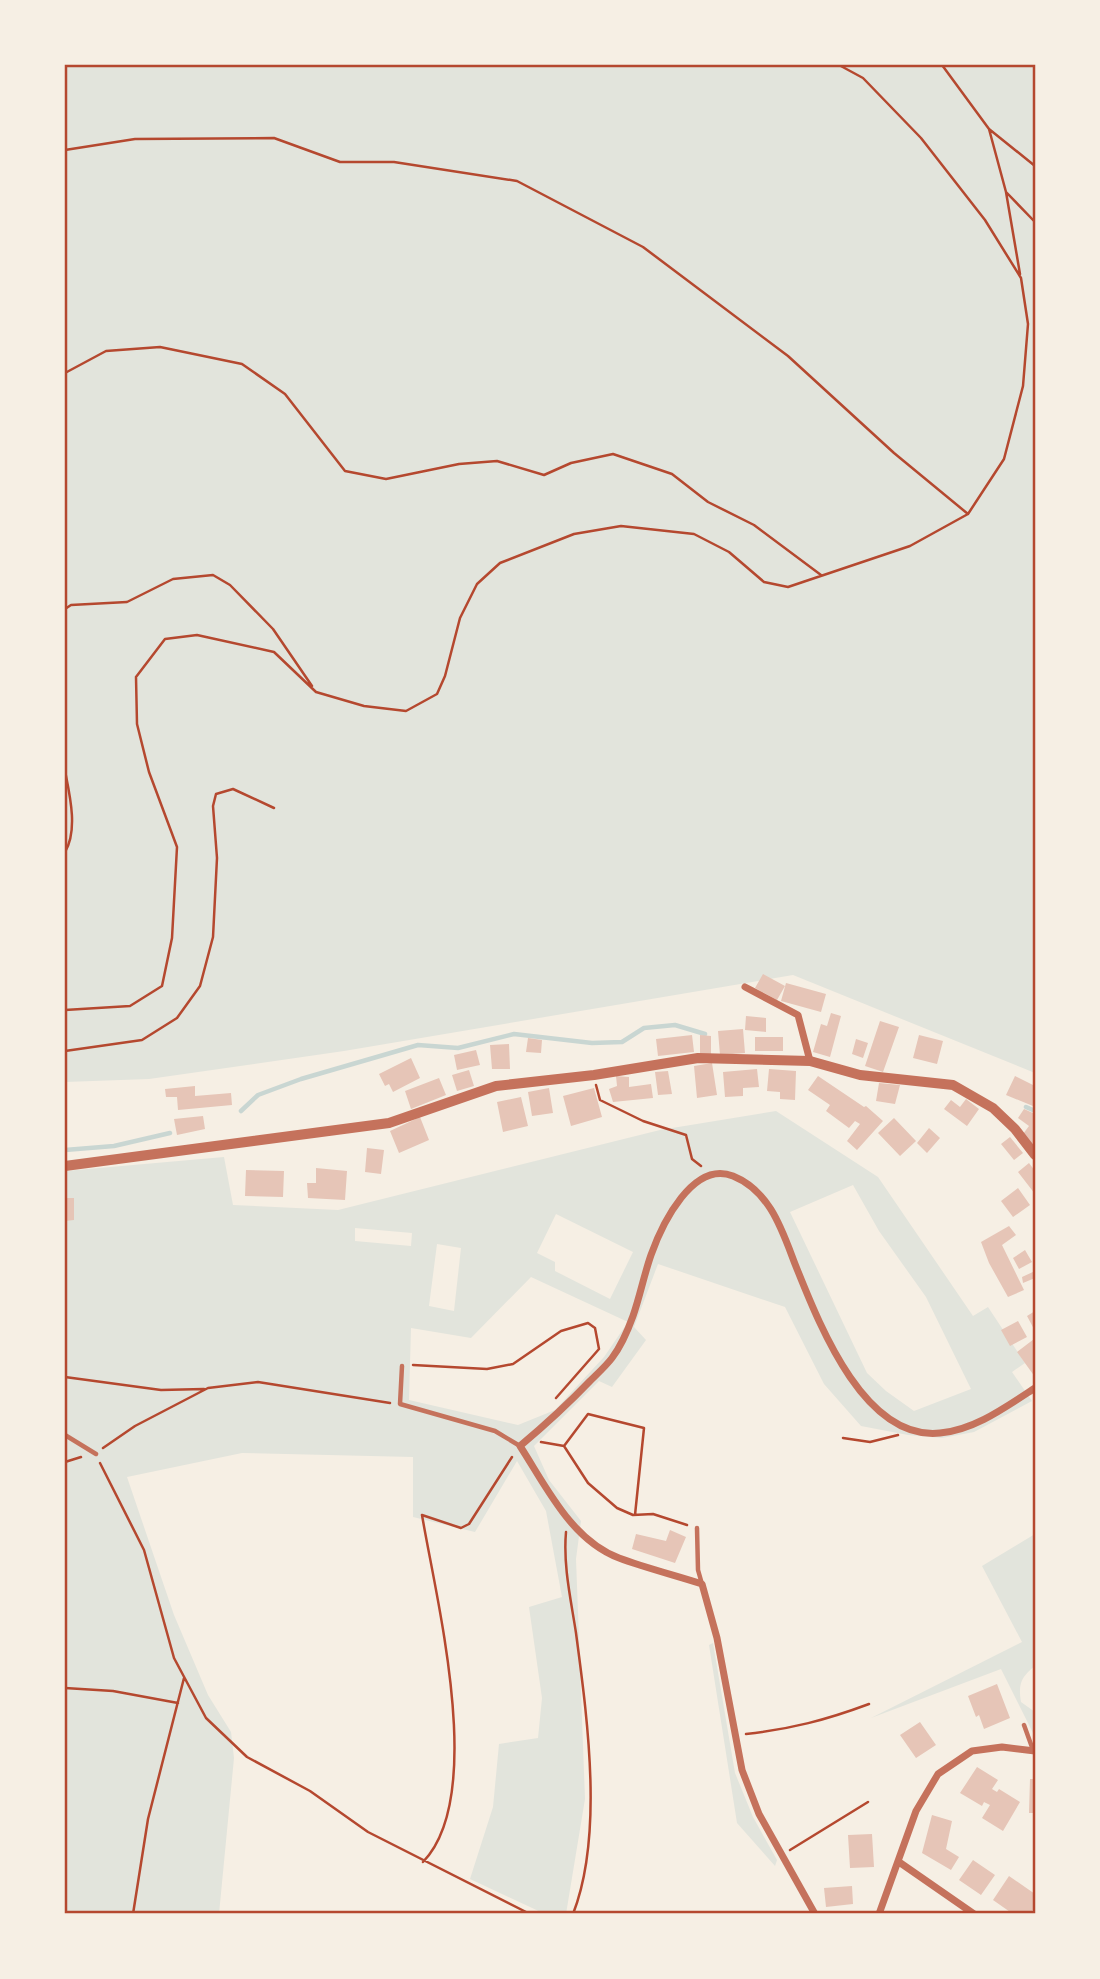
<svg xmlns="http://www.w3.org/2000/svg" width="1100" height="1979" font-family="Manrope,sans-serif">
	<style>
		.green { fill: #e2e4dc; fill-rule: evenodd }
		.lines { fill: none; stroke-linecap: round; stroke-linejoin: round }
		.stream { stroke: #c9d6d2; stroke-width: 4.5 }
		.building { fill: #e6c5b7 }
		.path { stroke: #b5482f; stroke-width: 2.5 }
		.service { stroke: #c5725c; stroke-width: 4.5 }
		.minor { stroke: #c5725c; stroke-width: 7 }
		.tertiary { stroke: #c5725c; stroke-width: 10 }
		.neatline { fill: none; stroke: #b5482f; stroke-width: 2.5 }
	</style>
	<rect width="100%" height="100%" fill="#f6efe4"/>
	<!-- green -->
	<path class="green" d="M65,65H1035V950L1033,951L1035,972V1073L793,975L344,1051L149,1079L65,1082Z
		M776,1111L878,1177L973,1316L988,1307L1025,1363L1012,1372L1032,1401L974,1432L942,1438L908,1435L861,1426L824,1384L785,1307L658,1264L634,1327L646,1340L612,1387L599,1381L534,1446L549,1480L581,1521L576,1559L585,1799L566,1914H545L470,1879L493,1807L499,1744L538,1738L542,1698L529,1607L562,1597L546,1511L517,1461L475,1532L413,1517V1457L242,1453L127,1477L174,1615L208,1695L231,1732L234,1758L219,1914H65V1171L224,1157L233,1205L338,1210L660,1130ZM853,1185L879,1231L926,1297L971,1389L914,1411L886,1391L867,1373L790,1212ZM556,1214L633,1252L610,1299L555,1271V1262L537,1253ZM355,1228L412,1233L411,1246L355,1241ZM437,1244L461,1248L454,1311L429,1306ZM531,1277L628,1322L604,1357L555,1410L518,1425L409,1400L411,1328L471,1338Z
		M1035,1534V1666C1021,1677 1018,1684 1021,1702L1035,1712V1737L1001,1669L871,1718L1022,1642L982,1566Z
		M713,1643L735,1773L753,1817L777,1860L775,1866L737,1823L709,1645Z"/>
	<g class="lines">
		<!-- stream -->
		<path class="stream" d="M1026,1107L1035,1111
			M241,1111L258,1095L301,1079L418,1045L458,1048L514,1034L592,1043L622,1042L644,1028L675,1025L705,1034
			M65,1150L114,1146L170,1133"/>
	</g>
	<!-- building -->
	<path class="building" d="M763,974L785,986L777,1000L755,988Z
		M786,983L826,994L821,1012L781,1001Z
		M831,1013L841,1016L830,1057L813,1052L821,1024L827,1026Z
		M746,1016L766,1018V1032L745,1030Z
		M880,1021L899,1027L883,1072L865,1066Z
		M743,1029L745,1053L720,1055L718,1031Z
		M692,1035L694,1052L658,1056L656,1039Z
		M700,1035L711,1036V1054H700Z
		M919,1035L943,1041L937,1064L913,1058Z
		M755,1037H783V1051H755Z
		M528,1038L542,1040L541,1053L526,1052Z
		M856,1039L868,1043L863,1058L852,1054Z
		M509,1044L510,1069H492L490,1045Z
		M476,1050L480,1065L457,1070L454,1055Z
		M411,1058L420,1078L393,1092L389,1084L385,1086L379,1074Z
		M712,1063L717,1095L697,1098L694,1066Z
		M757,1069L759,1087L743,1088V1096L725,1097L723,1072Z
		M769,1069L796,1071L795,1100L780,1099V1092L767,1091Z
		M469,1070L474,1086L457,1091L452,1075Z
		M668,1071L672,1094L658,1095L655,1072Z
		M616,1076L629,1077V1087L651,1084L653,1098L613,1102L609,1089L617,1086Z
		M818,1076L864,1107L866,1106L883,1121L857,1150L847,1141L860,1124L855,1121L849,1128L826,1111L830,1105L808,1090Z
		M1015,1076L1035,1086V1101L1033,1106L1006,1095Z
		M439,1078L446,1095L411,1109L405,1091Z
		M879,1083L900,1085L895,1104L876,1101Z
		M195,1086V1096L231,1093L232,1105L178,1110L177,1097H166L165,1089Z
		M549,1088L553,1113L532,1116L528,1092Z
		M594,1088L602,1117L571,1126L563,1096Z
		M521,1097L528,1126L503,1132L497,1102Z
		M966,1099L979,1109L967,1126L944,1109L951,1100L960,1107Z
		M1024,1109L1035,1114V1148L1023,1134L1029,1126L1018,1118Z
		M203,1116L205,1129L177,1135L174,1119Z
		M420,1117L429,1140L399,1153L390,1131Z
		M894,1118L916,1141L900,1156L878,1133Z
		M929,1128L940,1138L927,1153L917,1143Z
		M1010,1137L1023,1153L1014,1160L1001,1144Z
		M367,1148L384,1150L381,1174L365,1172Z
		M1029,1163L1035,1171V1194L1018,1172Z
		M316,1168L347,1171L345,1200L308,1198L307,1183H316Z
		M246,1170L284,1171L283,1197L245,1196Z
		M1018,1188L1030,1205L1013,1217L1001,1201Z
		M65,1198H74V1220L65,1221Z
		M1009,1226L1016,1235L1002,1245L1024,1290L1008,1297L989,1263L981,1242Z
		M1025,1250L1032,1262L1019,1269L1013,1258Z
		M1035,1271V1278L1023,1283L1022,1277Z
		M1035,1311V1331L1027,1316Z
		M1018,1321L1027,1337L1010,1346L1001,1330Z
		M1034,1339L1035,1342V1377L1017,1352Z
		M670,1530L686,1537L675,1563L632,1549L636,1534L666,1541Z
		M997,1684L1010,1718L984,1729L979,1715L976,1717L968,1696Z
		M920,1722L936,1745L916,1758L900,1735Z
		M977,1767L998,1780L992,1789L997,1792L999,1789L1020,1802L1003,1831L982,1818L990,1805L984,1802L982,1806L960,1793Z
		M1030,1779H1035V1813H1029Z
		M932,1815L952,1821L946,1849L959,1857L951,1870L922,1853Z
		M872,1834L874,1867L850,1868L848,1835Z
		M973,1860L995,1875L981,1895L959,1880Z
		M1009,1876L1035,1894V1907L1030,1914H1013L993,1900Z
		M852,1886L853,1904L826,1907L824,1888Z"/>
	<g class="lines">
		<!-- path -->
		<path class="path" d="M942,65L989,129L1035,166
			M989,129L1006,192L1020,274
			M65,150L135,139L274,138L340,162H394L517,181L643,247L788,356L894,453L968,514
			M1006,192L1035,222
			M65,373L106,351L160,347L242,364L285,394L345,471L386,479L459,464L497,461L544,475L571,463L613,454L672,474L708,502L754,525L821,575
			M65,609L71,605L127,602L173,579L213,575L230,585L273,629L312,686
			M65,771C70,796 78,830 65,852
			M65,1010L130,1006L162,986L172,938L177,847L149,772L137,724L136,677L165,639L197,635L274,652L316,692L364,706L406,711L437,694L445,676L460,618L477,584L500,563L574,534L621,526L694,534L729,552L764,582L788,587L910,546L968,514L1004,459L1023,386L1028,324L1021,278L985,220L921,138L863,78L839,65
			M65,1051L142,1040L177,1018L200,986L213,937L217,858L213,806L216,794L233,789L274,808
			M596,1085L600,1100L643,1121L686,1135L692,1159L701,1166
			M413,1365L487,1369L513,1364L561,1331L588,1323L595,1328L599,1349L556,1398
			M65,1377L161,1390L204,1389
			M843,1438L870,1442L898,1435
			M541,1442L564,1446L588,1483L617,1508L633,1515L653,1514L687,1525
			M564,1446L588,1414L644,1428L635,1515
			M103,1448L135,1426L208,1388L258,1382L390,1403
			M65,1462L81,1457
			M100,1463L144,1550L174,1658L206,1718L247,1757L310,1791L368,1832L530,1914
			M566,1532C563,1566 571,1600 576,1633C587,1716 604,1835 573,1914
			M65,1688L113,1691L178,1703
			M746,1734C791,1729 826,1720 869,1704
			M790,1850L868,1802
			M423,1862C487,1796 436,1599 422,1515L461,1528L469,1524L512,1457
			M133,1914L148,1819L184,1678"/>
		<!-- service -->
		<path class="service" d="M402,1366L400,1404L495,1431L520,1446
			M65,1435L96,1454
			M697,1528L698,1570L702,1584
			M1024,1725L1033,1750"/>
		<!-- minor -->
		<path class="minor" d="M745,987L798,1015L810,1061
			M899,1862L974,1914
			M815,1914L759,1814L742,1770L717,1638L702,1584C674,1575 646,1568 619,1558C571,1540 546,1486 520,1446C545,1425 568,1404 590,1381C597,1374 606,1366 612,1358C621,1346 628,1330 633,1316C640,1296 644,1275 651,1255C662,1224 693,1160 733,1176C770,1191 782,1230 795,1264C818,1321 863,1441 940,1433C975,1430 1007,1406 1035,1388
			M879,1914L916,1811L938,1774L972,1751L1002,1747L1035,1751"/>
		<!-- tertiary -->
		<path class="tertiary" d="M65,1166L389,1123L496,1086L594,1075L698,1058L810,1061L860,1075L953,1085L993,1108L1015,1129L1035,1155"/>
	</g>
	<!-- border -->
	<rect width="1100" height="1979" fill="none" stroke="#f6efe4" stroke-width="133"/>
	<rect x="66" y="66" width="968" height="1846" class="neatline"/>
</svg>
